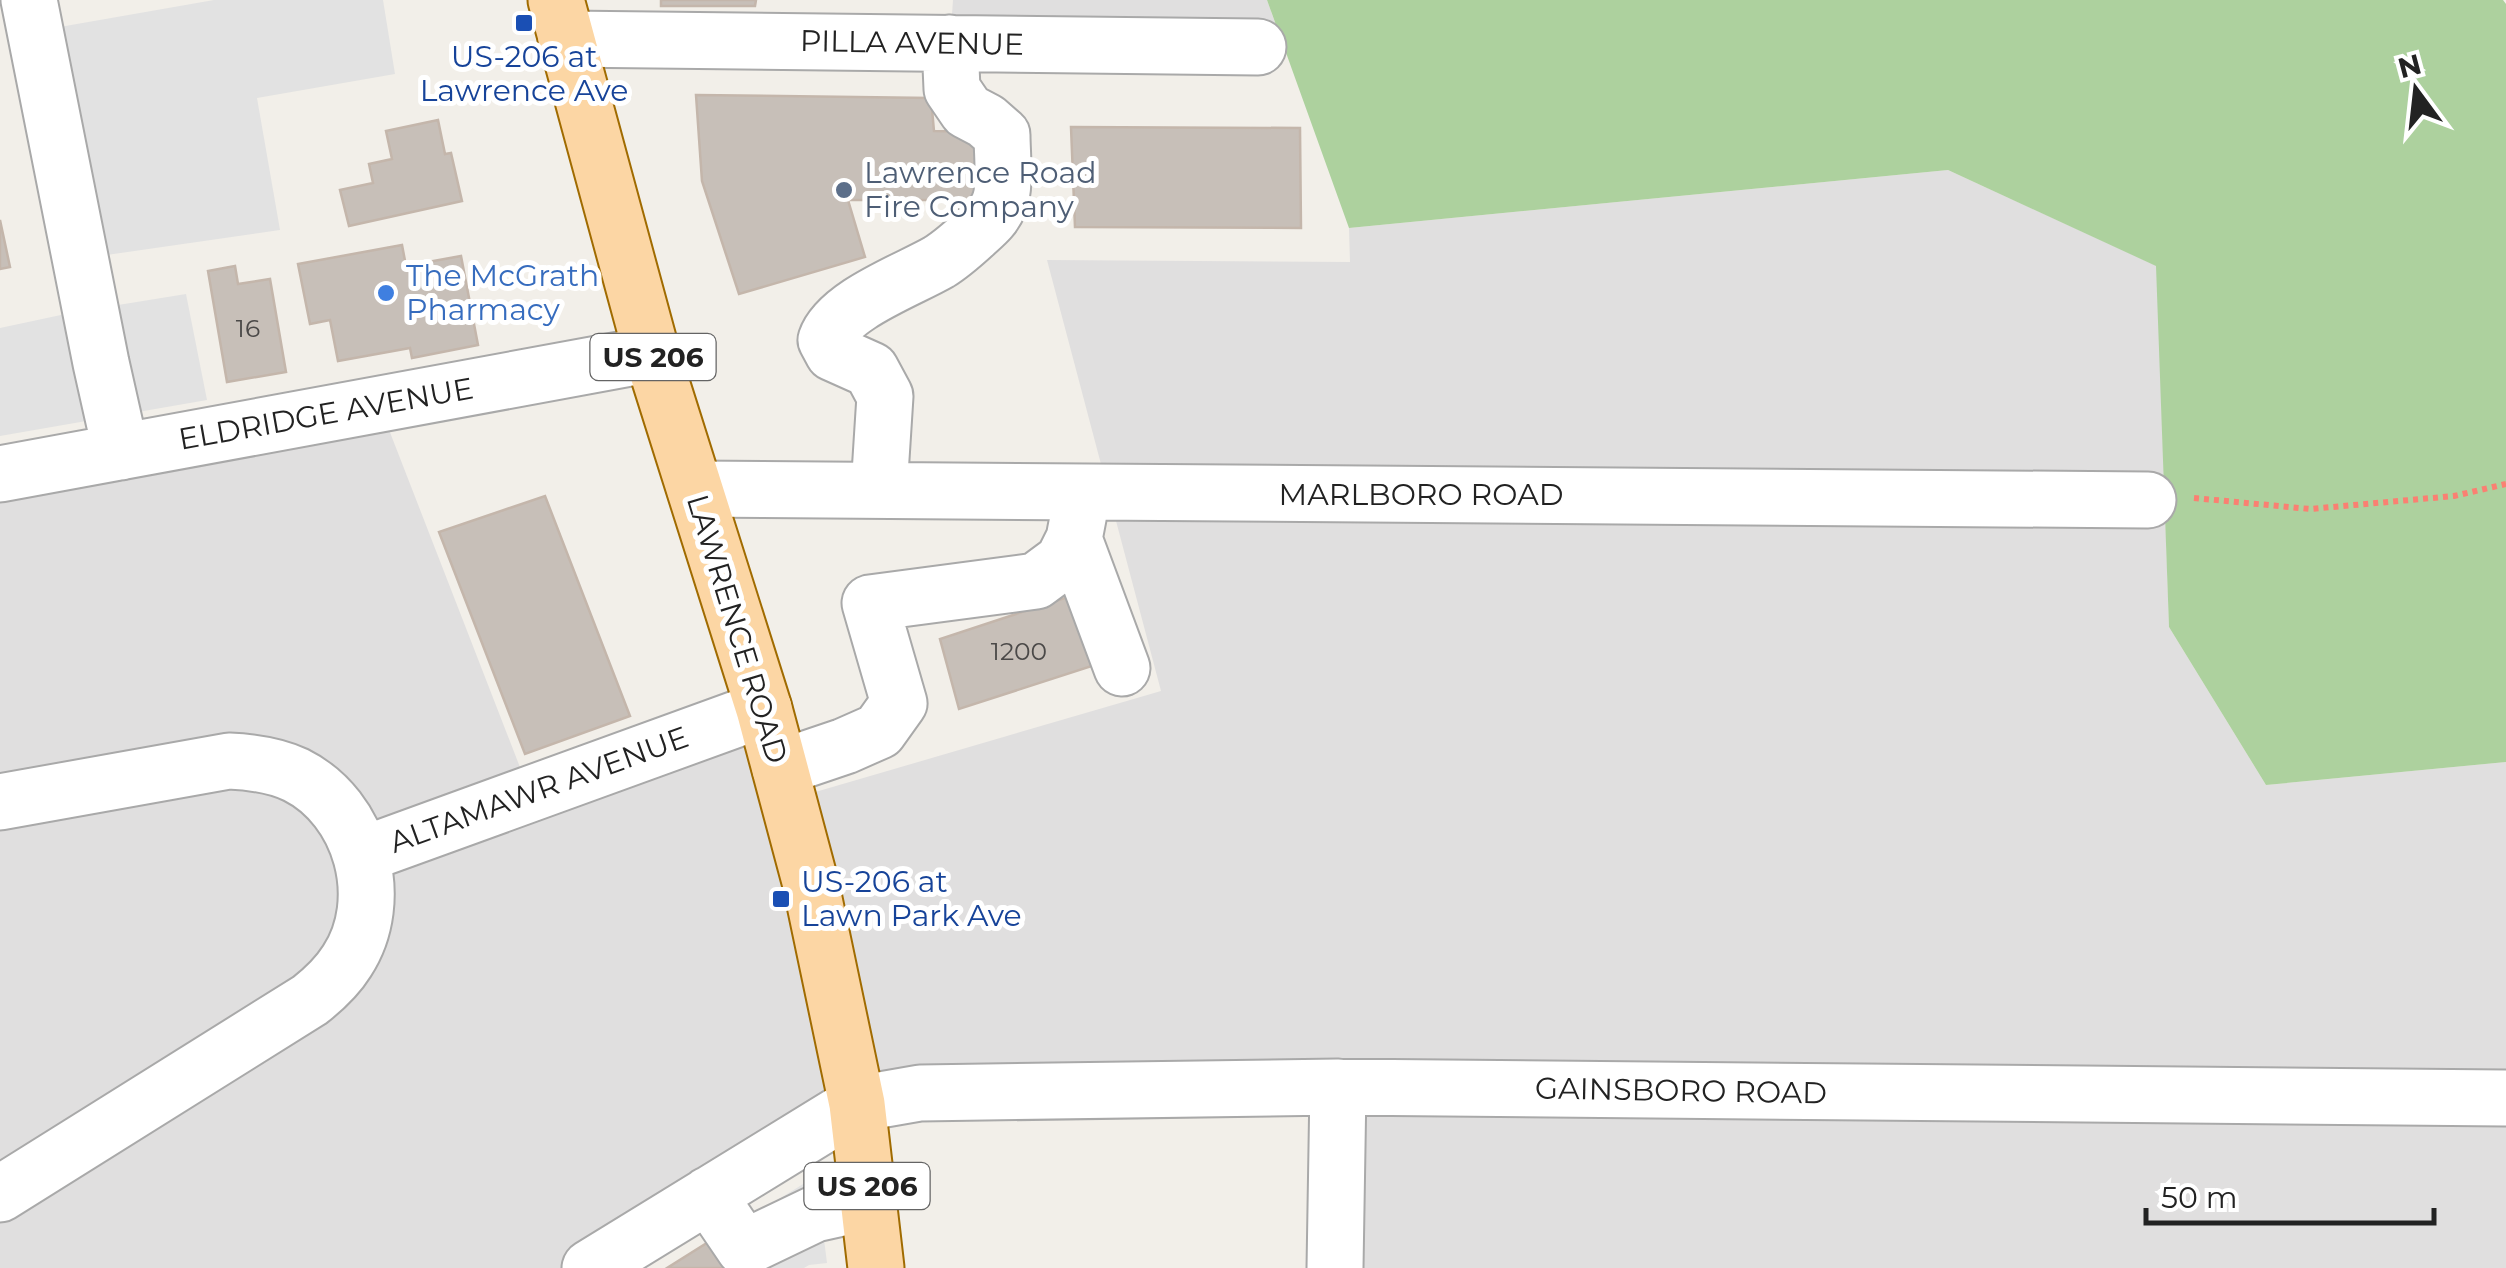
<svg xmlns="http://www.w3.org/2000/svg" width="2506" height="1268" font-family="Montserrat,sans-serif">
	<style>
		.residential { fill: #e0dfdf }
		.forest { fill: #add19e }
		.parking { fill: #e2e2e2 }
		.building { fill: #c7bfb8; stroke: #c4b6ab; stroke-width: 2.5 }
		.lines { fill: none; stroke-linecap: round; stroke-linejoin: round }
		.minor-casing { stroke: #a9a9a9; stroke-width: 59 }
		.major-casing { stroke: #a06b00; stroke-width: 59 }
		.path { stroke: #fa8072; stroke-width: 6; stroke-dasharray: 5 5; stroke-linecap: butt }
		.minor { stroke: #fff; stroke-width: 55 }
		.major { stroke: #fcd6a4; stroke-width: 55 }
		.transit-dot { fill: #1a4fb4; stroke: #fff; stroke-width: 4 }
		.service-dot { fill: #5c6f8a; stroke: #fff; stroke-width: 4 }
		.shop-dot { fill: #3f7fe0; stroke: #fff; stroke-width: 4 }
		.labels { text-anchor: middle; stroke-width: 10; stroke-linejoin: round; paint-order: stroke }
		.number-label { font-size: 25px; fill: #4b4948 }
		.shield { fill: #fff; stroke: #646464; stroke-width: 2.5 }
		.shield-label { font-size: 28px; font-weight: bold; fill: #222 }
		.street-label { font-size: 30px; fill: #222; stroke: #fff }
		.transit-label { font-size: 30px; fill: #164399; stroke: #fff }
		.service-label { font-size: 30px; fill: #4e5e75; stroke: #fff; text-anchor: start }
		.shop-label { font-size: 30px; fill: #366cbe; stroke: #fff; text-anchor: start }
	</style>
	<rect width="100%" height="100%" fill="#f2efe9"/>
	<!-- residential -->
	<path class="residential" d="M953,0H1267L1284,48L950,43Z
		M1948,170L2157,266L2169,627L2266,785L2506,762V1268H1335L1338,1088L920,1093L590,1268H0V474L379,404L523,775L764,709L788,800L1161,691L1047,260L1350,262L1349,228Z"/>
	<!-- forest -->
	<path class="forest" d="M1267,0H2503L2506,4V762L2266,785L2169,627L2156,266L1948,170L1349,228Z"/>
	<!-- parking -->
	<path class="parking" d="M214,0H383L395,74L257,98L280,230L72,260L14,35Z
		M186,294L207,400L0,436V328L75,312Z
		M816,1176L827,1263L809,1265L804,1268H738L719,1236Z"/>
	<!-- building -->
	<path class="building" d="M661,0H756L755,6H661Z
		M696,95L931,98L934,131L981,132L984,200H848L865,257L739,294L702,181Z
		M438,120L445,154L451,153L462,201L349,226L340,190L373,183L369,164L392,159L386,131Z
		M1071,127L1300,128L1301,228L1075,227Z
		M0,220L10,267L0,269Z
		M402,245L406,266L461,256L478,345L412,358L410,348L338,361L330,320L310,324L298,264Z
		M235,266L238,284L270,279L286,372L227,382L208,271Z
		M545,496L630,716L525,754L439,532Z
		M1074,595L1098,664L959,709L940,639Z
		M710,1241L726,1268H667Z"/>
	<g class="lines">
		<!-- minor casing -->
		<g class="minor-casing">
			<path id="minor" d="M29,0L101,363L121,452
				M566,39L1258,47
				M0,474L652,354
				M695,489L2148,500
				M879,490L885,396L871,370L833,353L826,340C838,305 908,280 939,262C952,254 963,244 975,233C985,224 994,217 999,204C1006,188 1002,154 1002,135L986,121L967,111L952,89L950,43
				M1074,539L1122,668
				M780,768L845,746L879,731L899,703L870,603L1036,581L1063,561L1074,539L1083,492
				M0,802L229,761C252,762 275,765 296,775C362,808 387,900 347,961C337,977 324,989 310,1000L0,1194
				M362,855L764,709
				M708,1195L744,1248L815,1214L869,1202
				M590,1268L857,1104L920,1093L1338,1087L2506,1098
				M1335,1268L1338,1087"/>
		</g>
		<!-- major casing -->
		<g class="major-casing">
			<path id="major" d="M556,0L652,354L764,709L811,885L857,1104L876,1268"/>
		</g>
		<!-- path -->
		<path class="path" d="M2194,498L2310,509L2454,496L2506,484"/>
		<!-- minor -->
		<use href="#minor" class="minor"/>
		<!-- major -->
		<use href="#major" class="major"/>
	</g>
	<!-- markers -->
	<g class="transit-dot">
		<rect x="514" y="13" width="20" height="20" rx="5"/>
		<rect x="771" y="889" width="20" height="20" rx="5"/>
	</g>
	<circle class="service-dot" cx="844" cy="190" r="10"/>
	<circle class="shop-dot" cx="386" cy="293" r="10"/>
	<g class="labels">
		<!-- number labels -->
		<g class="number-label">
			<text x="248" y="337">16</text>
			<text x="1019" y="660">1200</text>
		</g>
		<!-- shield labels -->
		<g class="shield">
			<rect x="590.5" y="334" width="125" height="46" rx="8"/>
			<rect x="804.5" y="1163" width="125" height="46" rx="8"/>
		</g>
		<g class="shield-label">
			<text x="653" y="367">US 206</text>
			<text x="867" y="1196">US 206</text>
		</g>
		<!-- street labels -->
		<g class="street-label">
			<text transform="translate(912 43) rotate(1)" y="10">PILLA AVENUE</text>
			<text transform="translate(326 414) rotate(-10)" y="10">ELDRIDGE AVENUE</text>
			<text x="1421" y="505">MARLBORO ROAD</text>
			<text transform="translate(737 629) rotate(73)" y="10">LAWRENCE ROAD</text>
			<text transform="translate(539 790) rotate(-20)" y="10">ALTAMAWR AVENUE</text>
			<text transform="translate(1681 1091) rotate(1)" y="10">GAINSBORO ROAD</text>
		</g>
		<!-- transit labels -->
		<g class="transit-label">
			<text x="524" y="67">US-206 at<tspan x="524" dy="34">Lawrence Ave</tspan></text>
			<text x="801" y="892" text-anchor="start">US-206 at<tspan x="801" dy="34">Lawn Park Ave</tspan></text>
		</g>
		<!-- service labels -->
		<g class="service-label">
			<text x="864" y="183">Lawrence Road<tspan x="864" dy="34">Fire Company</tspan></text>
		</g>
		<!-- shop labels -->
		<g class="shop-label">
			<text x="406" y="286">The McGrath<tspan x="406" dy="34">Pharmacy</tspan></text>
		</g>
	</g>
	<!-- north arrow -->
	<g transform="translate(2416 90) rotate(345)" stroke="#ffffff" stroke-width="8" paint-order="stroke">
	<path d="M0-8L18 38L0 25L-18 38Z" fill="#222222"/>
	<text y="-15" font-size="28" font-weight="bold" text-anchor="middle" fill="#222222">N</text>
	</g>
	<!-- scale -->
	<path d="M2146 1208v15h288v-15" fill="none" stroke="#222222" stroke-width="5"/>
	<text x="2161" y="1208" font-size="30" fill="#222222" stroke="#ffffff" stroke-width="8" paint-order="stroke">50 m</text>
</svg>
